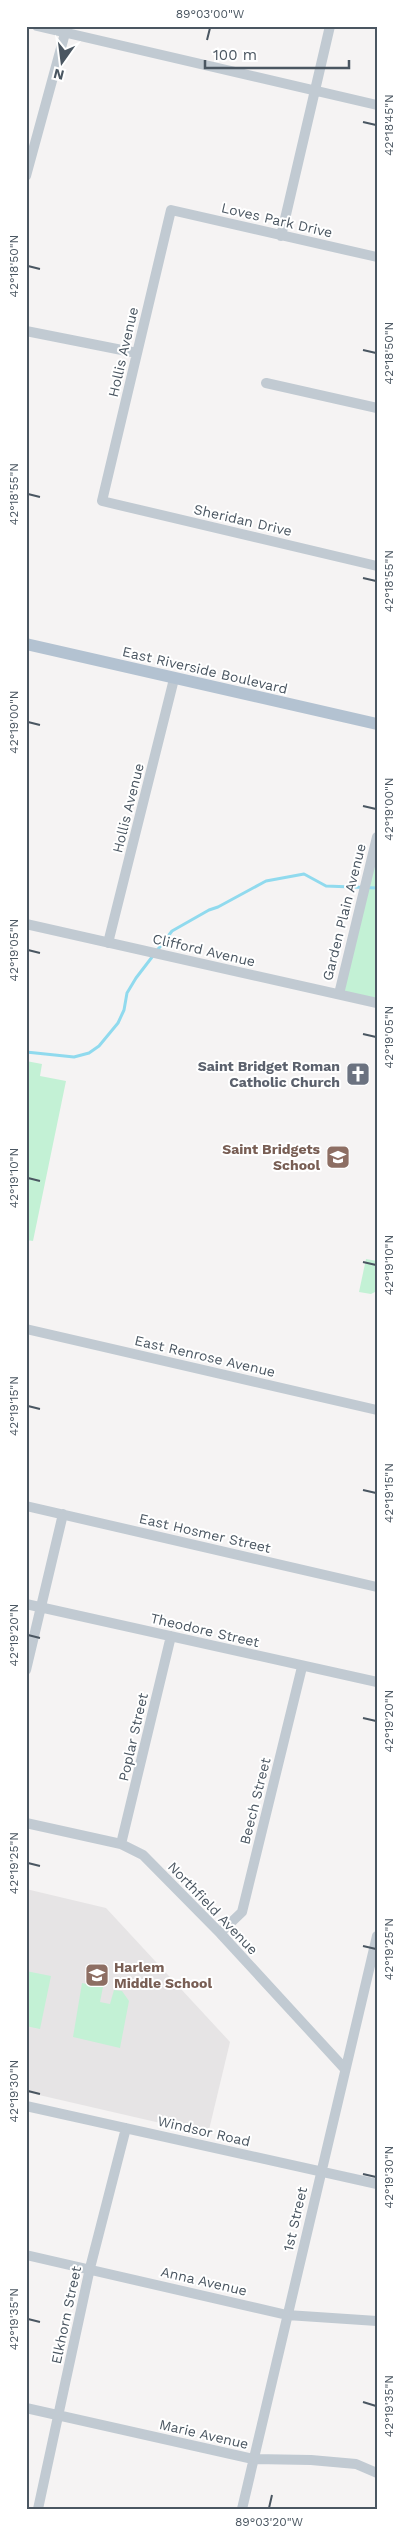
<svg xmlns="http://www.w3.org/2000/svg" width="403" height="2535" font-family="'Work Sans',sans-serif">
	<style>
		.education { fill: #e6e4e5 }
		.green { fill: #c3f1d5 }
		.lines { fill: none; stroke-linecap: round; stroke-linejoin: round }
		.stream { stroke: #90daee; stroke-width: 3 }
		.minor { stroke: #c1cad2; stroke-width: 10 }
		.major { stroke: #b3c2d1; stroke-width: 12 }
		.ticks { fill: none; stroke: #4a5661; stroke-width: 2 }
		.labels { text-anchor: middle; stroke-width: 4; stroke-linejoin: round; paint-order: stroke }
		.street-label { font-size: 14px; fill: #4a5661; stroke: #fff }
		.worship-label { font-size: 14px; font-weight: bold; fill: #5b616d; stroke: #fff; text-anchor: end }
		.education-label { font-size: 14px; font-weight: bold; fill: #785e54; stroke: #fff; text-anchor: end }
		.neatline { fill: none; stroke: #4a5661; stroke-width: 2 }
		.ticks-label { font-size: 12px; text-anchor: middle; fill: #4a5661 }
	</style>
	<rect width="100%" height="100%" fill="#f5f3f3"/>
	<!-- education -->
	<path class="education" d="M26,1889L106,1908L230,2042L208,2134L26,2092Z"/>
	<!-- green -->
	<path class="green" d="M377,841V1003L339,994Z
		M26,1061L42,1064L40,1076L66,1081L33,1241L26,1240Z
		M366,1259L377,1261V1291L371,1294L359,1292Z
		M26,1971L51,1976L40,2029L26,2026Z
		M82,1983L103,1987L100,2002L110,2004L114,1990L122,1991L129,2001L120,2048L73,2037Z"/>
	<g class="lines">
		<!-- stream -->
		<path class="stream" d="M26,1052L74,1057L89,1053L99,1046L118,1023L124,1010L127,993L136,978L172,931L209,910L218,907L266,881L304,874L326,886L377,888"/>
		<!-- minor -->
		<path class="minor" d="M37,26L377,105
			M26,176L67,26
			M281,236L330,26
			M377,257L171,210L102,501L377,566
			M26,331L137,353
			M266,383L377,408
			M26,924L377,1003
			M108,943L174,679
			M339,994L377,837
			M26,1329L377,1410
			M26,1506L377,1587
			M26,1604L377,1682
			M26,1670L63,1514
			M26,1823L121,1844L143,1855L220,1933L345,2069
			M121,1844L171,1636
			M220,1933L242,1912L302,1667
			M26,2106L377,2184
			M26,2255L287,2315L377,2321
			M26,2408L253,2459L311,2460L356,2464L377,2473
			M38,2509L90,2268L126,2128
			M242,2509L377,1936"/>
		<!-- major -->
		<path class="major" d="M26,644L377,724"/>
	</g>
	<!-- ticks -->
	<path class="ticks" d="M207,40L210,28M363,122L376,125M28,266L40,269M363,350L376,353M28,494L40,497M363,578L376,581M28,722L40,725M363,806L376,809M28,950L40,953M363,1034L376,1037M28,1178L40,1181M363,1262L376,1265M28,1406L40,1409M363,1490L376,1493M28,1635L40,1638M363,1718L376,1721M28,1863L40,1866M363,1946L376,1949M28,2091L40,2094M363,2174L376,2177M28,2319L40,2322M363,2402L376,2406M269,2508L272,2495"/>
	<!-- icons -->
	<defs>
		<g id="church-square" transform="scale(1.25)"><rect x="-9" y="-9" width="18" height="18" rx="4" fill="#6b7280" stroke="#fff"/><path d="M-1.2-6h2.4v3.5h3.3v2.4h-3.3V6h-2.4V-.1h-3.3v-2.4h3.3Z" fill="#fff"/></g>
		<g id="school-square" transform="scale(1.25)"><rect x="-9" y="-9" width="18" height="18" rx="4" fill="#8d6e63" stroke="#fff"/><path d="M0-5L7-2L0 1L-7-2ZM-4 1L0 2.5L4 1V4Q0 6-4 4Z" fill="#fff"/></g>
	</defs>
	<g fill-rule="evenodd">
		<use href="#church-square" x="358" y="1074"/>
		<use href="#school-square" x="338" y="1157"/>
		<use href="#school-square" x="97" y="1975"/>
	</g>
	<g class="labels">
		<!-- street labels -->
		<g class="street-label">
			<text transform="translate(277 220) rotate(13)" y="5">Loves Park Drive</text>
			<text transform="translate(123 352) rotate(-77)" y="5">Hollis Avenue</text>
			<text transform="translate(243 520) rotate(13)" y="5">Sheridan Drive</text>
			<text transform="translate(205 670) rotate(13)" y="5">East Riverside Boulevard</text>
			<text transform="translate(128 808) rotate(-76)" y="5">Hollis Avenue</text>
			<text transform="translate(344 912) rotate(-76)" y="5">Garden Plain Avenue</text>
			<text transform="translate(204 950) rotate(13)" y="5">Clifford Avenue</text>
			<text transform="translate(205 1356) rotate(13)" y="5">East Renrose Avenue</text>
			<text transform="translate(205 1533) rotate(13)" y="5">East Hosmer Street</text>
			<text transform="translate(205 1630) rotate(13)" y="5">Theodore Street</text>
			<text transform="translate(133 1737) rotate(-77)" y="5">Poplar Street</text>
			<text transform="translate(255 1801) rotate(-76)" y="5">Beech Street</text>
			<text transform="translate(213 1908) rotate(46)" y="5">Northfield Avenue</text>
			<text transform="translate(204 2131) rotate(13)" y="5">Windsor Road</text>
			<text transform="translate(295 2219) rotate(-77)" y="5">1st Street</text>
			<text transform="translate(204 2281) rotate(13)" y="5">Anna Avenue</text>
			<text transform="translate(66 2315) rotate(-78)" y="5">Elkhorn Street</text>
			<text transform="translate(204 2434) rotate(13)" y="5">Marie Avenue</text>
		</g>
		<!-- worship labels -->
		<g class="worship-label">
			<text x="340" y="1071">Saint Bridget Roman<tspan x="340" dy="16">Catholic Church</tspan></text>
		</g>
		<!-- education labels -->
		<g class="education-label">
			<text x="320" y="1154">Saint Bridgets<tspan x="320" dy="16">School</tspan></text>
			<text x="114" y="1972" text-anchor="start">Harlem<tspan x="114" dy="16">Middle School</tspan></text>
		</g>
	</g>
	<!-- border -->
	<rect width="403" height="2535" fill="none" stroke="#ffffff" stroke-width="55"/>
	<!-- north arrow -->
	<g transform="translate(62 62) rotate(194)" stroke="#ffffff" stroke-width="4" paint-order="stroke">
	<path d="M0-4L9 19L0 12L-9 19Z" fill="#4a5661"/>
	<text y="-8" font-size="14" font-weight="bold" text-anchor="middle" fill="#4a5661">N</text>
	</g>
	<!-- scale -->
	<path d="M205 60v8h144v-8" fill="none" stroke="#4a5661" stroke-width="2.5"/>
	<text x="213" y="60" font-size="15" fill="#4a5661" stroke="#ffffff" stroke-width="4" paint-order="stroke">100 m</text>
	<rect x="28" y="28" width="348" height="2480" class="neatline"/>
	<g class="ticks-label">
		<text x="210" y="18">89°03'00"W</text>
		<text transform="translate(389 125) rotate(-90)" y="4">42°18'45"N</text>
		<text transform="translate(14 266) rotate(-90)" y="4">42°18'50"N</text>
		<text transform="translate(389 353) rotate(-90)" y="4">42°18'50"N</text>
		<text transform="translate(14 494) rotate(-90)" y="4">42°18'55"N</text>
		<text transform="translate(389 581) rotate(-90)" y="4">42°18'55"N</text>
		<text transform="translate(14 722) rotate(-90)" y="4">42°19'00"N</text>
		<text transform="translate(389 809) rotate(-90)" y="4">42°19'00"N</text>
		<text transform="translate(14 950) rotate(-90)" y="4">42°19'05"N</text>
		<text transform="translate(389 1037) rotate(-90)" y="4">42°19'05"N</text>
		<text transform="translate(14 1178) rotate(-90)" y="4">42°19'10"N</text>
		<text transform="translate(389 1265) rotate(-90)" y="4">42°19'10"N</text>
		<text transform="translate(14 1406) rotate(-90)" y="4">42°19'15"N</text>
		<text transform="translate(389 1493) rotate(-90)" y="4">42°19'15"N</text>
		<text transform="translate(14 1635) rotate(-90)" y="4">42°19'20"N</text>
		<text transform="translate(389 1721) rotate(-90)" y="4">42°19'20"N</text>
		<text transform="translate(14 1863) rotate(-90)" y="4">42°19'25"N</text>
		<text transform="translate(389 1949) rotate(-90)" y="4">42°19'25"N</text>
		<text transform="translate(14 2091) rotate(-90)" y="4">42°19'30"N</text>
		<text transform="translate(389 2177) rotate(-90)" y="4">42°19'30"N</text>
		<text transform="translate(14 2319) rotate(-90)" y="4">42°19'35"N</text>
		<text transform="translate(389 2406) rotate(-90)" y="4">42°19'35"N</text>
		<text x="269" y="2526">89°03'20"W</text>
	</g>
</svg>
